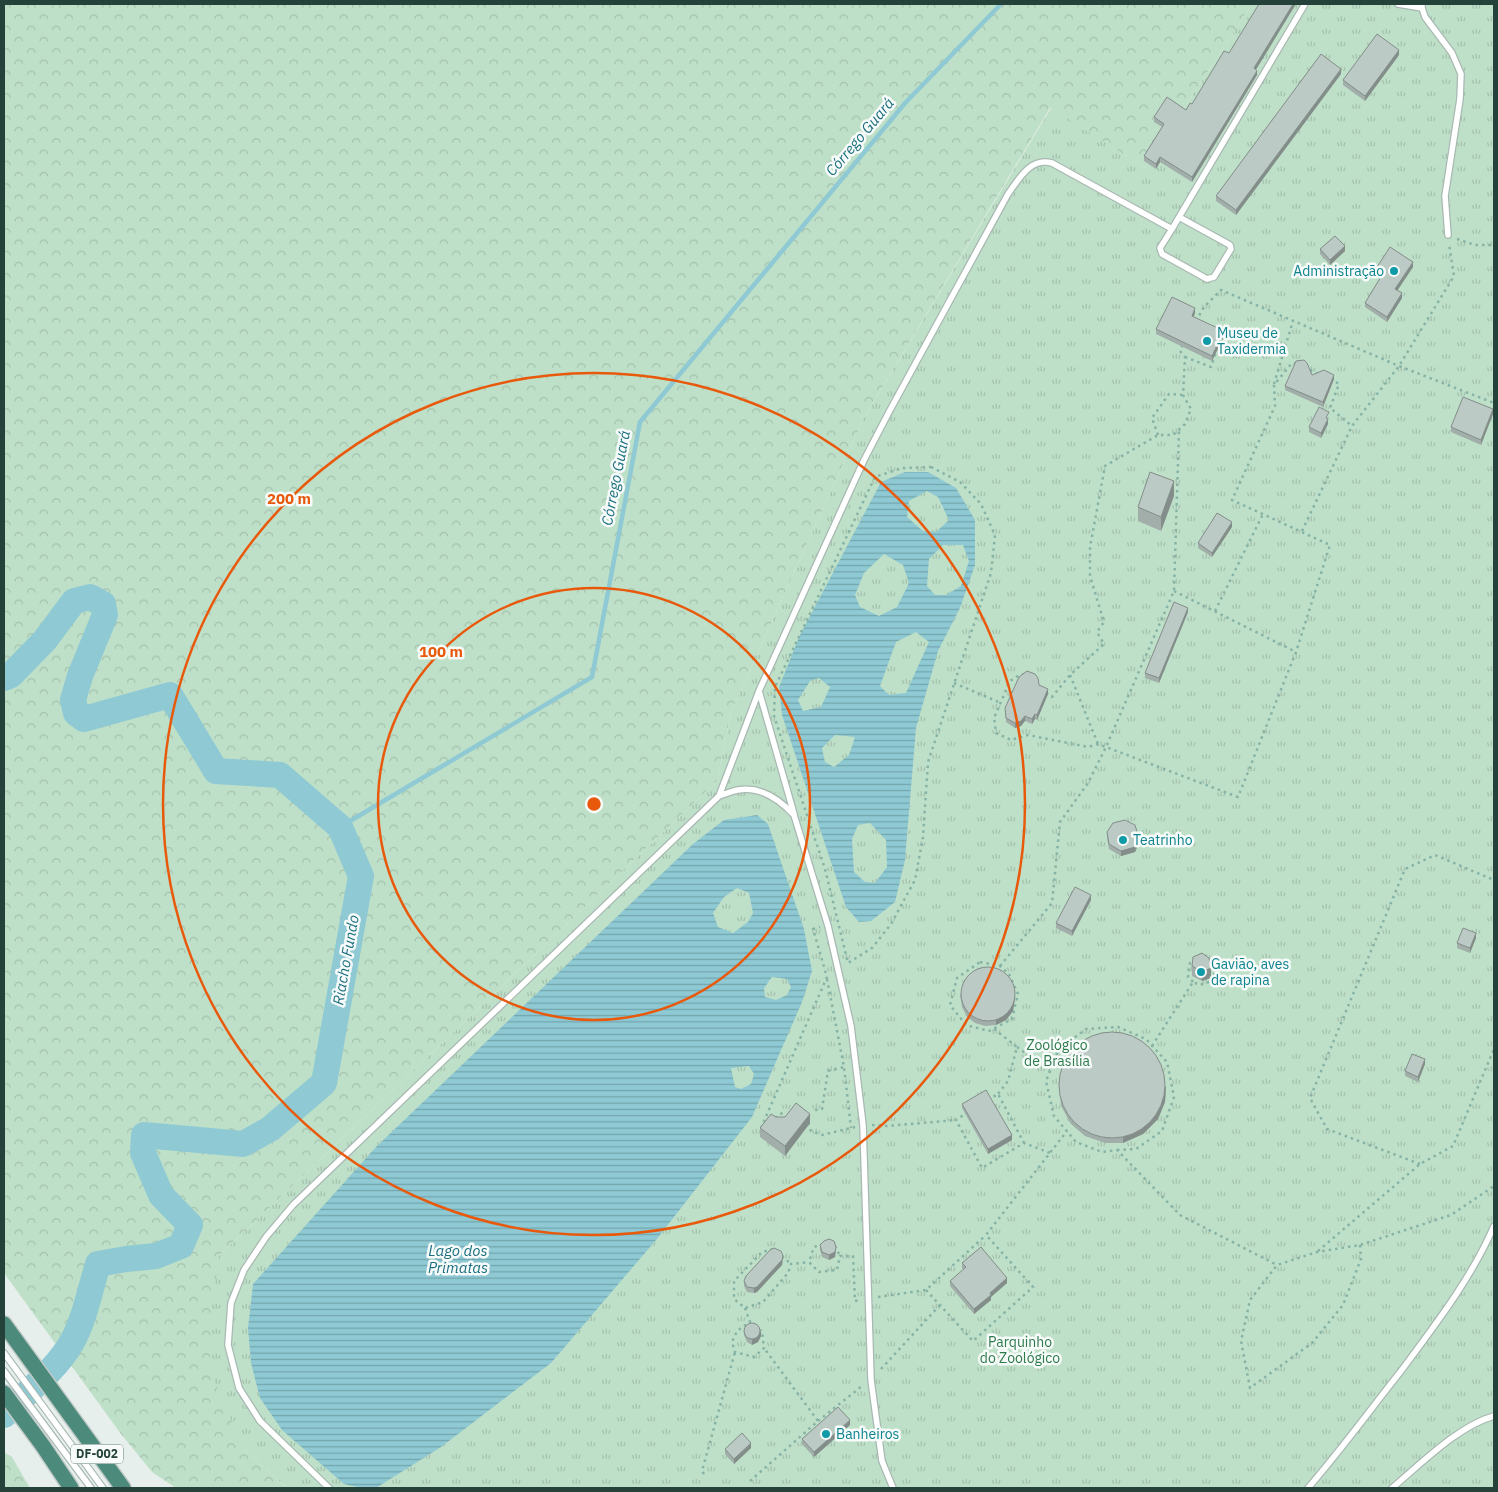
<svg xmlns="http://www.w3.org/2000/svg" width="1498" height="1492" font-family="'IBM Plex Sans',sans-serif">
	<style>
		.forest { fill: url(#forest-crowns) }
		.park { fill: url(#park-tufts) }
		.water { fill: url(#water-rules); fill-rule: evenodd }
		.lines { fill: none; stroke-linecap: round; stroke-linejoin: round }
		.stream { stroke: #8ec9d4; stroke-width: 4.5 }
		.river { stroke: #8ec9d4; stroke-width: 26 }
		.service-casing { stroke: #a8b8b2; stroke-width: 8 }
		.trunk-casing { stroke: #c2cac8; stroke-width: 18 }
		.path { stroke: #86b3a5; stroke-width: 2.5; stroke-dasharray: 2.5 4; stroke-linecap: butt }
		.service { stroke: #fff; stroke-width: 5.5 }
		.trunk { stroke: #4c8a7c; stroke-width: 15 }
		.wall { fill: #a1aea9 }
		.shaded-wall { fill: #838d89 }
		.building { fill: #bbcac4; stroke: #838d89 }
		.ring { fill: none; stroke: #e8590c; stroke-width: 2.5 }
		.culture-dot { fill: #0f9aa8; stroke: #f7fbf9; stroke-width: 2 }
		.labels { text-anchor: middle; stroke-width: 5; stroke-linejoin: round; paint-order: stroke }
		.shield { fill: #f7fbf9; stroke: #637a73; stroke-width: 1 }
		.shield-label { font-size: 12px; font-weight: bold; fill: #24423a }
		.culture-label { font-size: 14px; fill: #0d838f; stroke: #f7fbf9; text-anchor: start }
		.park-label { font-size: 14px; fill: #2d7a4b; stroke: #f7fbf9 }
		.water-label { font-size: 15px; font-style: italic; fill: #1c6f80; stroke: #f7fbf9 }
		.centre { fill: #e8590c; stroke: #f7fbf9; stroke-width: 2.5 }
		.ring-label { font-size: 15px; text-anchor: middle; font-weight: bold; fill: #e8590c; stroke: #f7fbf9; stroke-width: 5; stroke-linejoin: round; paint-order: stroke }
	</style>
	<defs>
		<pattern id="forest-crowns" width="20" height="18" patternUnits="userSpaceOnUse" patternTransform="scale(1.25)"><rect width="20" height="18" fill="#bfe0c8"/><path d="M2 6a3 3 0 1 1 6 0M12 15a3 3 0 1 1 6 0" fill="none" stroke="#a4c1ad"/></pattern>
		<pattern id="park-tufts" width="24" height="20" patternUnits="userSpaceOnUse" patternTransform="scale(1.25)"><rect width="24" height="20" fill="#bfe0c8"/><path d="M3 7l-1-3M5 7V3M7 7l1-3M15 17l-1-3M17 17v-4M19 17l1-3" fill="none" stroke="#a4c1ad"/></pattern>
		<pattern id="water-rules" width="6" height="5" patternUnits="userSpaceOnUse" patternTransform="scale(1.25)"><rect width="6" height="5" fill="#8ec9d4"/><path d="M0 2.5h6" fill="none" stroke="#74a5ad"/></pattern>
	</defs>
	<rect width="100%" height="100%" fill="#e6efeb"/>
	<!-- forest -->
	<path class="forest" d="M4,4H1252L1145,168L1050,108L864,418L731,712L717,781L219,1256L245,1450L287,1488H176L152,1472L121,1434L4,1273Z
		M4,1452L12,1457L30,1488H4Z"/>
	<!-- park -->
	<path class="park" d="M1252,4H1494V1488H287L245,1450L210,1372L211,1315L219,1256L717,781L731,712L864,418L1051,108L1145,168Z"/>
	<!-- water -->
	<path class="water" d="M905,472H928L956,488L975,520V565L960,608L938,651L916,728L905,860L895,902L871,921L859,922L846,907L782,715L779,687L800,635L881,482ZM927,491L938,497L949,520L936,532L923,531L907,517L909,501ZM943,545H963L969,561L961,586L946,595H935L927,586L929,559ZM884,554L903,565L909,583L897,607L879,616L860,607L855,595L864,573ZM916,632L929,642L906,693L889,695L880,686L896,642ZM819,678L830,687L821,707L803,711L798,700L810,681ZM835,735L855,737L849,755L834,767L825,762L822,748ZM870,823L886,840L887,867L875,883L865,882L854,872L852,839L858,825Z
		M757,815L768,824L804,929L812,971L802,1002L752,1117L656,1240L551,1363L441,1447L376,1488H362L344,1484L282,1430L260,1398L251,1363L248,1328L253,1284L376,1147L693,844L724,820ZM737,888L749,893L753,913L748,922L733,933L718,927L713,913L724,897ZM772,977L787,979L791,987L787,995L776,1000L765,997L764,988ZM749,1066L754,1074L751,1084L741,1089L735,1087L731,1068Z"/>
	<g class="lines">
		<!-- stream -->
		<path class="stream" d="M340,827L592,677L640,422L906,102L1001,4"/>
		<!-- river -->
		<path class="river" d="M4,678L11,675L45,640L74,601L90,597L103,604L105,615L80,676L73,700L76,713L84,719L170,695L216,771L280,775L340,827L361,876L324,1083L270,1129L243,1144L144,1135L143,1153L161,1195L190,1225L181,1246L156,1256L126,1259L98,1264C90,1290 85,1318 72,1342C56,1370 27,1392 4,1415"/>
		<!-- service casing -->
		<g class="service-casing">
			<path id="service" d="M1398,4L1422,8
				M1422,4V8L1425,17L1452,53L1461,74L1460,99L1445,196L1448,235
				M1172,229L1305,4
				M759,691L794,814
				M719,796C725,794 732,791 738,790C760,786 780,800 794,815L828,926L851,1026L863,1125L871,1380L882,1461L893,1488
				M4,1353L103,1488
				M4,1371L91,1488
				M329,1488L260,1421L239,1388L228,1345L231,1303L244,1270L266,1237L293,1205L719,796L759,691L864,460L889,412L1008,194C1019,179 1030,157 1052,163L1172,229L1160,248L1162,254L1207,279L1214,277L1231,249L1230,245L1179,217
				M1308,1488C1341,1450 1370,1410 1401,1371C1435,1325 1471,1279 1494,1226
				M1392,1488C1421,1464 1458,1426 1494,1416"/>
		</g>
		<!-- trunk casing -->
		<g class="trunk-casing">
			<path id="trunk" d="M4,1324L123,1488
				M4,1393L43,1446L71,1488"/>
		</g>
		<!-- path -->
		<path class="path" d="M1457,239L1475,245H1494
			M1196,321L1204,307L1221,290L1399,366L1494,403
			M1185,357L1211,367L1217,349
			M1310,370L1319,374
			M1336,382L1339,384L1330,408L1352,426
			M1274,384L1293,321
			M1158,435L1152,418L1169,394L1183,395
			M931,467L960,482L981,504L995,535L991,573L928,762L923,837L915,880L891,924L872,948L848,963L825,869L774,716L775,687L875,477L902,468Z
			M1302,531L1352,426L1399,366L1454,276L1449,244
			M1174,591L1296,652
			M1215,611L1263,514
			M1024,675L1021,674L1010,681L994,718L996,733L1011,740L1028,735L1088,747L1098,744L1238,797L1296,652L1330,545L1232,500L1275,406L1274,385L1292,363L1296,364
			M1070,675L1098,744
			M954,683L1001,703
			M1046,693L1052,697L1070,675L1104,644L1097,632L1104,622L1090,576V547L1105,466L1158,435H1173L1185,424L1191,409L1183,395L1185,357L1180,351L1182,346
			M980,962L1000,966L1009,974L1018,994L1012,1019L989,1031L966,1025L950,1005L957,978Z
			M1000,966L1052,903L1060,822L1088,783L1106,747L1174,591L1179,430
			M827,979L844,1067L851,1128
			M1193,982L1188,977L1190,963L1195,961
			M994,1029L1017,1047L1008,1081L998,1094
			M1152,1046L1193,982L1200,985L1215,980L1213,965L1209,961
			M1017,1047L1050,1071
			M988,1100L998,1094L1024,1143
			M815,1110L822,1109L828,1071L844,1067
			M968,1112L956,1120L982,1168L1024,1143L1050,1153
			M775,1118L785,1111
			M808,1123L811,1131L822,1135L855,1127
			M872,1125L887,1126L956,1120
			M761,1128L827,977L813,929L820,927
			M1117,1150L1136,1149L1162,1131L1174,1097L1167,1062L1146,1039L1118,1027L1086,1029L1059,1049L1046,1081L1054,1116L1076,1142L1102,1152L1117,1150L1180,1215L1277,1265
			M1420,1164L1327,1129L1310,1098L1405,869L1435,855L1494,880
			M823,1244L814,1247L809,1262L819,1272L837,1270L840,1256H853L855,1301L860,1300
			M1360,1245L1361,1259L1343,1305L1312,1343L1250,1388L1241,1341L1250,1300L1277,1265L1317,1252L1360,1245L1451,1215L1494,1186
			M835,1246L840,1256
			M773,1249L762,1252L734,1281V1299L745,1308L763,1302L788,1273L791,1264L809,1262
			M1318,1251L1420,1164L1453,1146L1494,1049
			M782,1256L791,1264
			M926,1290L973,1341L1033,1287L986,1235L1067,1131
			M878,1297L926,1290L986,1235
			M745,1308L750,1322L737,1331L732,1342L735,1352L754,1357L764,1348L762,1331L760,1330
			M881,1369L940,1305
			M818,1421L862,1386
			M704,1474L702,1471L735,1352
			M750,1481L818,1421L764,1348"/>
		<!-- service -->
		<use href="#service" class="service"/>
		<!-- trunk -->
		<use href="#trunk" class="trunk"/>
	</g>
	<!-- wall -->
	<path class="wall" d="M1399,55L1365,101L1343,85V80Z
		M1256,70L1257,75L1192,182L1160,162L1156,169L1144,161V156L1162,127L1154,122V117L1186,110L1192,104Z
		M1341,74L1236,215L1216,201V196Z
		M1320,249L1345,251L1330,265L1320,254Z
		M1413,267L1397,291L1402,298L1387,322L1365,307V303L1380,278L1375,275V270Z
		M1195,313L1194,317L1224,336L1212,361L1156,334V329Z
		M1312,375L1334,379L1323,407L1285,390V386Z
		M1493,414L1481,445L1451,432V427Z
		M1329,417L1328,419V424L1321,438L1309,432V427Z
		M1174,496L1161,531L1138,521V507Z
		M1232,527L1212,557L1198,548V543Z
		M1188,612L1159,683L1145,678V673Z
		M1039,685L1048,694L1037,720L1035,719L1032,724L1025,721L1021,726L1015,728L1006,722L1005,708Z
		M1107,832L1139,843L1135,852L1121,856L1109,849L1107,837Z
		M1091,900L1072,936L1056,928V923Z
		M1476,938L1470,953L1457,948V943Z
		M1192,966L1211,978L1202,981L1192,976Z
		M960,994L1015,998L1013,1011L1006,1020L996,1025L985,1026L975,1023L967,1017L962,1007Z
		M1425,1064L1418,1082L1405,1076V1071Z
		M1059,1080L1166,1091L1165,1102L1158,1119L1143,1134L1123,1143H1105L1085,1136L1071,1124L1061,1106Z
		M962,1104L1012,1140L988,1154L962,1108Z
		M776,1117L810,1123L785,1156L760,1137V1128Z
		M820,1245L836,1252L835,1257L829,1260L822,1257L820,1250Z
		M783,1261L782,1265L757,1292L754,1293L747,1292L744,1286V1281Z
		M962,1263L1007,1283L991,1297V1300L974,1314L950,1286V1281L964,1270L962,1268Z
		M744,1330L761,1336L758,1342L752,1345L747,1342L744,1335Z
		M850,1425L814,1457L802,1444V1439Z
		M751,1448L734,1464L725,1454V1449Z"/>
	<!-- shaded-wall -->
	<path class="shaded-wall" d="M1293,4H1296L1254,73V68Z
		M1399,50V55L1365,101V96Z
		M1341,69V74L1236,215V210Z
		M1257,71V75L1192,182V177Z
		M1160,157V162L1156,169V164Z
		M1345,246V251L1330,265V260Z
		M1413,262V267L1395,294V289Z
		M1402,293V298L1387,322V317Z
		M1195,308V313L1192,321V316Z
		M1224,331V336L1212,361V356Z
		M1334,375V379L1323,407V402Z
		M1493,409V414L1481,445V440Z
		M1328,419V424L1321,438V433Z
		M1174,481V496L1161,531V517Z
		M1232,522V527L1212,557V553Z
		M1188,608V612L1159,683V678Z
		M1048,689V694L1037,720V715Z
		M1035,714V719L1032,724V719Z
		M1025,716V721L1021,726L1015,728V723Z
		M1139,838V843L1135,852L1121,856V851Z
		M1091,895V900L1072,936V931Z
		M1476,933V938L1470,953V948Z
		M1211,968V978L1202,981V972Z
		M1015,994V998L1013,1011L1006,1020L996,1025V1020Z
		M1425,1059V1064L1418,1082V1077Z
		M1166,1086L1165,1102L1158,1119L1143,1134L1123,1143V1138Z
		M810,1114V1123L785,1156V1146Z
		M1012,1135V1140L988,1154V1149Z
		M836,1247L835,1257L829,1260V1255Z
		M783,1256L782,1265L757,1292L754,1293V1288Z
		M1007,1278V1283L991,1297V1300L974,1314V1309L990,1293Z
		M761,1331V1336L758,1342L752,1345V1340Z
		M850,1420V1425L814,1457V1452Z
		M751,1443V1448L734,1464V1459Z"/>
	<!-- building -->
	<path class="building" d="M1259,4H1293L1254,68L1257,71L1192,177L1160,157L1156,164L1144,156L1164,124L1154,117L1167,97L1186,110L1190,103L1192,104L1224,51L1229,53Z
		M1377,34L1399,50L1365,96L1343,80Z
		M1321,54L1341,69L1236,210L1216,196Z
		M1335,236L1345,246L1330,260L1320,249Z
		M1390,247L1413,262L1395,289L1402,293L1387,317L1365,303L1382,275L1375,270Z
		M1172,297L1195,308L1192,316L1224,331L1212,356L1156,329Z
		M1304,360L1307,363L1312,375L1324,370L1334,375L1323,402L1285,386L1296,361Z
		M1463,397L1493,409L1481,440L1451,427Z
		M1319,407L1329,412L1326,418L1328,419L1321,433L1309,427Z
		M1150,472L1174,481L1161,517L1138,507Z
		M1217,513L1232,522L1212,553L1198,543Z
		M1174,602L1188,608L1159,678L1145,673Z
		M1027,671L1035,674L1038,678L1039,685L1048,689L1037,715L1035,714L1032,719L1025,716L1021,721L1015,723L1006,718L1005,708L1019,677Z
		M1125,820L1135,825L1139,838L1135,847L1121,851L1109,844L1107,832L1113,823Z
		M1075,887L1091,895L1072,931L1056,923Z
		M1463,928L1476,933L1470,948L1457,943Z
		M1202,953L1209,958L1211,968L1202,972L1192,966L1193,957Z
		M961 994a27 27 0 1 1 54 0a27 27 0 1 1-54 0Z
		M1059 1085a53 53 0 1 1 106 0a53 53 0 1 1-106 0Z
		M1412,1054L1425,1059L1418,1077L1405,1071Z
		M986,1090L1012,1135L988,1149L962,1104Z
		M796,1103L810,1114L785,1146L760,1128L771,1114L776,1117H785Z
		M829,1239L834,1241L836,1247L835,1252L829,1255L822,1252L820,1245L824,1241Z
		M981,1247L1007,1278L990,1293L991,1295L974,1309L950,1281L966,1267L962,1263Z
		M774,1248L781,1251L783,1256L782,1260L757,1287L754,1288L747,1287L744,1281L746,1276L770,1250Z
		M744 1331a8 8 0 1 1 16 0a8 8 0 1 1-16 0Z
		M838,1407L850,1420L814,1452L802,1439Z
		M742,1433L751,1443L734,1459L725,1449Z"/>
	<!-- distance rings -->
	<g class="ring">
		<circle cx="594" cy="804" r="216"/>
		<circle cx="594" cy="804" r="431"/>
	</g>
	<!-- markers -->
	<g class="culture-dot">
		<circle cx="1394" cy="271" r="5"/>
		<circle cx="1207" cy="341" r="5"/>
		<circle cx="1123" cy="840" r="5"/>
		<circle cx="1201" cy="972" r="5"/>
		<circle cx="826" cy="1434" r="5"/>
	</g>
	<g class="labels">
		<!-- shield labels -->
		<rect class="shield" x="71" y="1444.5" width="52" height="19" rx="4"/>
		<g class="shield-label">
			<text x="97" y="1458">DF-002</text>
		</g>
		<!-- culture labels -->
		<g class="culture-label">
			<text x="1384" y="276" text-anchor="end">Administração</text>
			<text x="1217" y="338">Museu de<tspan x="1217" dy="16">Taxidermia</tspan></text>
			<text x="1133" y="845">Teatrinho</text>
			<text x="1211" y="969">Gavião, aves<tspan x="1211" dy="16">de rapina</tspan></text>
			<text x="836" y="1439">Banheiros</text>
		</g>
		<!-- park labels -->
		<g class="park-label">
			<text x="1057" y="1050">Zoológico<tspan x="1057" dy="16">de Brasília</tspan></text>
			<text x="1020" y="1347">Parquinho<tspan x="1020" dy="16">do Zoológico</tspan></text>
		</g>
		<!-- water labels -->
		<g class="water-label">
			<text transform="translate(860 137) rotate(-50)" y="5">Córrego Guará</text>
			<text transform="translate(616 478) rotate(-79)" y="5">Córrego Guará</text>
			<text transform="translate(346 960) rotate(-80)" y="5">Riacho Fundo</text>
			<text x="458" y="1256">Lago dos<tspan x="458" dy="17">Primatas</tspan></text>
		</g>
	</g>
	<circle cx="594" cy="804" r="8" class="centre"/>
	<g class="ring-label">
		<text x="289" y="504">200 m</text>
		<text x="441" y="657">100 m</text>
	</g>
	<!-- border -->
	<rect width="1498" height="1492" fill="none" stroke="#24423a" stroke-width="10"/>
</svg>
